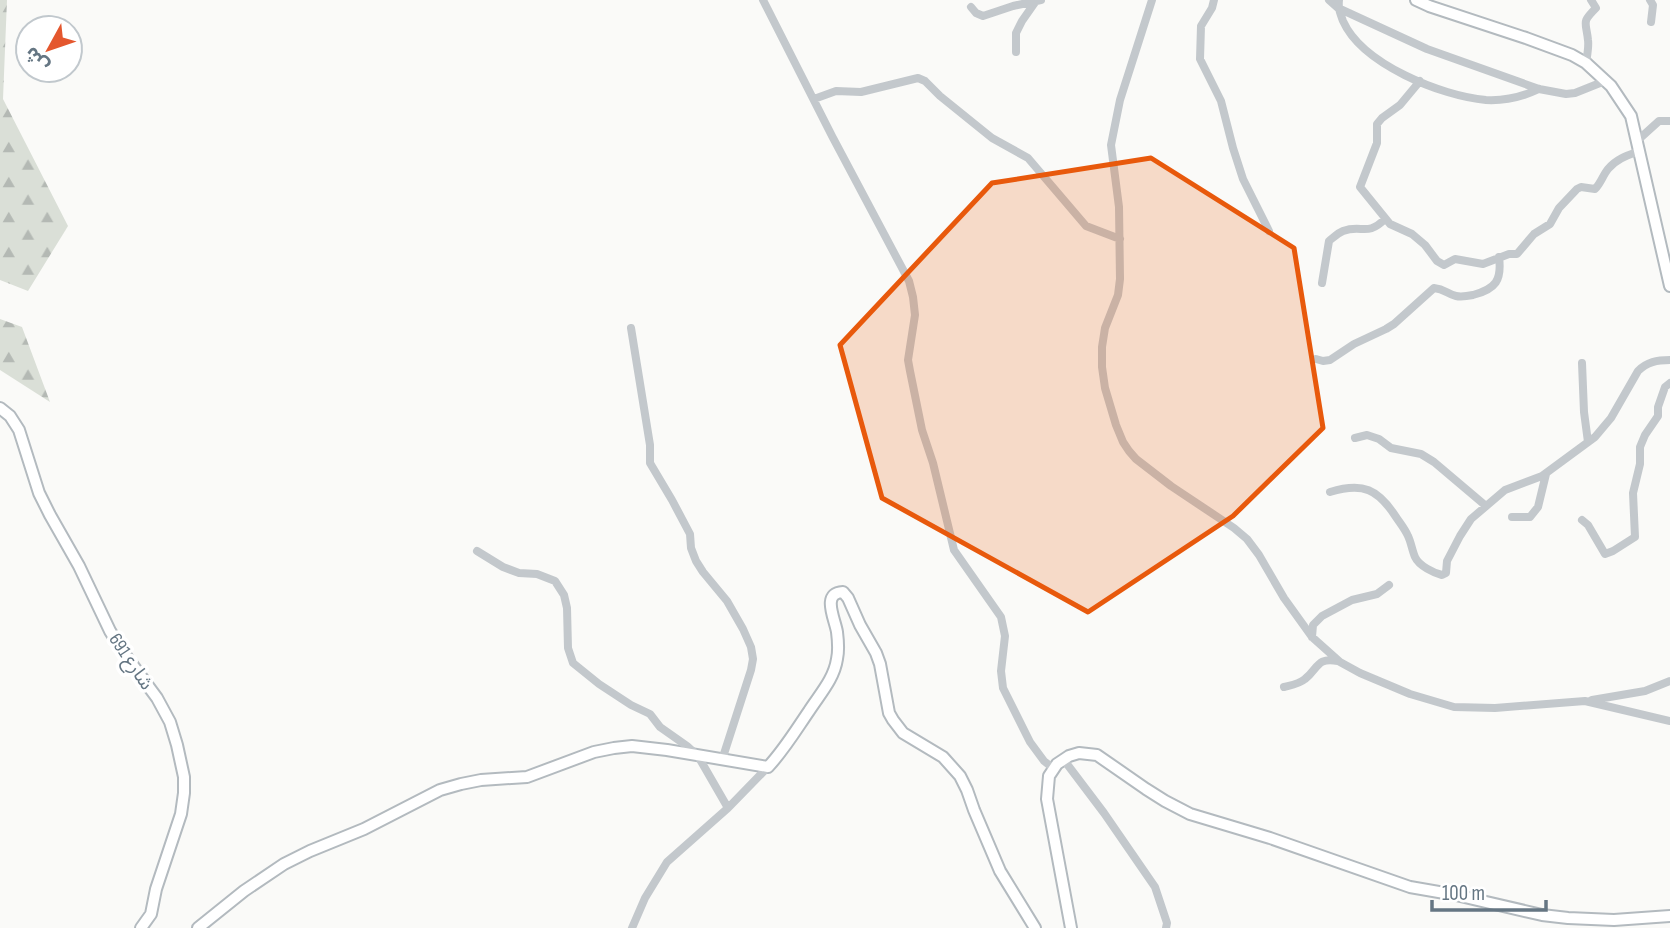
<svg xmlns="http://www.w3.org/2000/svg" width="1670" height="928" font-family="'Sofia Sans Condensed','Noto Sans Arabic',sans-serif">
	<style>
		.forest { fill: url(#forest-firs) }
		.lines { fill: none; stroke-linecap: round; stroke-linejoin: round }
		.secondary-casing { stroke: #b3babf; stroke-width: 14 }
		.street { stroke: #c3c8cc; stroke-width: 8 }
		.secondary { stroke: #fff; stroke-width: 10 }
		.marked { fill: #e8590c; fill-opacity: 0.2; stroke: #e8590c; stroke-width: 5; stroke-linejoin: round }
		.labels { text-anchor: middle; stroke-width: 7; stroke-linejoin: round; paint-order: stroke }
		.street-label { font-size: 19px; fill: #657683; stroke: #fff }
	</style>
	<defs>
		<pattern id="forest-firs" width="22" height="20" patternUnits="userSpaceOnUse" patternTransform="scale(1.75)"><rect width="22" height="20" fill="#dadfd7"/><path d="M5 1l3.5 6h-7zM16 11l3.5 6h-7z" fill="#b4b9b4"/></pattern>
	</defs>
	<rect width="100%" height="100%" fill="#fafaf8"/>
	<!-- forest -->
	<path class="forest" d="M0,0H7L3,99L68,226L28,291L0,280Z
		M0,319L22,327L50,402L0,370Z"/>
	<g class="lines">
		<!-- secondary casing -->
		<g class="secondary-casing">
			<path id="secondary" d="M1416,0L1429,6L1526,38L1572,55L1586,63L1611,86L1631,116L1670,286
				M0,408L10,416L19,430L39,493L50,515L79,566L110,631L123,652L157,698L170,722L177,745L184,777V793L181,814L156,889L151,914L141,928
				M198,928L244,891L284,864L310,851L364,829L440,790L461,784L481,780L527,777L594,752L614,748L632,746L667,750L768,767C784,750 796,730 809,711C820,694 834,679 837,659C839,650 838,640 837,632C835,619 821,593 843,592L848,598L860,625L876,653L880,664L889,713L893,720L903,733L943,757L960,776L967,790L974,810L1000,871L1035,928
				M1071,928L1047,799L1049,776L1057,764L1069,756L1079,753L1097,755L1146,789L1165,801L1190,814L1270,838L1410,887L1456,895L1542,915L1568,918L1614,920L1670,916"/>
		</g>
		<!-- street -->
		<path class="street" d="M763,0L832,136L909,281L913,297L915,315L908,360L910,371L922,430L933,463L954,550L1001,617L1005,636L1001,671L1003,688L1030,742L1044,761L1054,769
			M1152,0L1120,100L1111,145L1119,207L1120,279L1118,295L1105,328L1102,347V367L1105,388L1116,425L1123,442L1129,451L1136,459L1171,486L1234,528L1247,539L1259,555L1284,598L1312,637L1340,662L1360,673L1410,694L1454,707L1495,708L1585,701L1670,721
			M1214,0L1212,8L1201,26L1200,59L1221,101L1233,148L1243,179L1269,231
			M1329,0L1338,8L1427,49L1539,89L1566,94L1575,93L1605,81
			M1339,0C1338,8 1340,13 1343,21C1362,64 1441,96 1486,100C1505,101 1522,97 1539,89
			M1650,0L1653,5L1651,22
			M971,7L976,13L983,16L1013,6L1041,0
			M1016,52V33L1022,21L1036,1
			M1586,63C1587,56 1589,47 1588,40C1586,21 1581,23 1596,8L1591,0
			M1420,81L1400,105L1382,118L1377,124V143L1360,187L1390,224L1412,234L1425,245L1437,261L1444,265L1455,259L1483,264L1509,254H1517L1534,234L1550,224L1559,208L1577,189L1581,187L1595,189C1601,183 1603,175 1608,169C1617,158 1629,155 1640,151
			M814,99L836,91L861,92L918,78L925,81L940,96L992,138L1028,158L1086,226L1120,239
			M1638,140L1659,121H1670
			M1322,283L1329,241C1334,237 1338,233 1343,231C1362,224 1367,237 1385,219
			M631,328L650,445V463L672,500L690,534L691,548L696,561L703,572L727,601L743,629L751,647L753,659L751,670L722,760
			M1316,359L1323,361L1330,360L1354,344L1386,329L1394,324L1434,288C1445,289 1447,294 1456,296C1461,297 1468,296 1473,295C1496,289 1502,280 1499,257
			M1582,363L1584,412L1588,442
			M1355,438L1367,435L1379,439L1391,448L1421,454L1434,462L1486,506
			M1330,492C1363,482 1378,489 1396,517C1400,523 1405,529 1408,536C1411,542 1412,550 1415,557C1419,566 1434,573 1442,575L1446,573L1447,561L1460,536L1471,519L1505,490L1542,476L1595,437L1611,418L1638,371C1647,362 1657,360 1670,360
			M1512,517H1530L1538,507L1546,474
			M1582,520L1588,525L1605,554L1613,551L1635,537L1633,493L1640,464V447L1645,435L1658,416V407L1665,387L1670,383
			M477,551L503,567L519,573L537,574L555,581L564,595L567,608L568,648L573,663L599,684L631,705L650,714L660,727L687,746L698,756L728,808
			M1312,637L1313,625L1322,616L1352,600L1377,594L1389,585
			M1284,687C1292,685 1299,684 1305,679C1319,668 1316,657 1338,661
			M1592,700L1645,691L1670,681
			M1064,760L1104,813L1155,887L1167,923L1166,928
			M632,928L645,898L667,862L728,808L768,767"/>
		<!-- secondary -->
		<use href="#secondary" class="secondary"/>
	</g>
	<!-- marked area -->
	<path class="marked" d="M1151,158L1294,248L1323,428L1233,516L1088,612L882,498L840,345L992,183Z"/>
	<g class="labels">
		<!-- street labels -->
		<g class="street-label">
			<text transform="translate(132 661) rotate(56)" y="7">شارع 691</text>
		</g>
	</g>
	<!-- north arrow -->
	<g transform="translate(49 49) rotate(230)"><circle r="33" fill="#ffffff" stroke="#c1c8cd" stroke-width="2"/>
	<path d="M0-5L12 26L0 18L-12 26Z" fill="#e4572e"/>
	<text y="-10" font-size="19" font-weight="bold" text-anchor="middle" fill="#657683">ش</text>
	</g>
	<!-- scale -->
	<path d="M1432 900v10h114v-10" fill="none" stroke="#657683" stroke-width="3.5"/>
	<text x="1442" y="900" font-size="21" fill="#657683" stroke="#ffffff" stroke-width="5" paint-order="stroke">100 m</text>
</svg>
